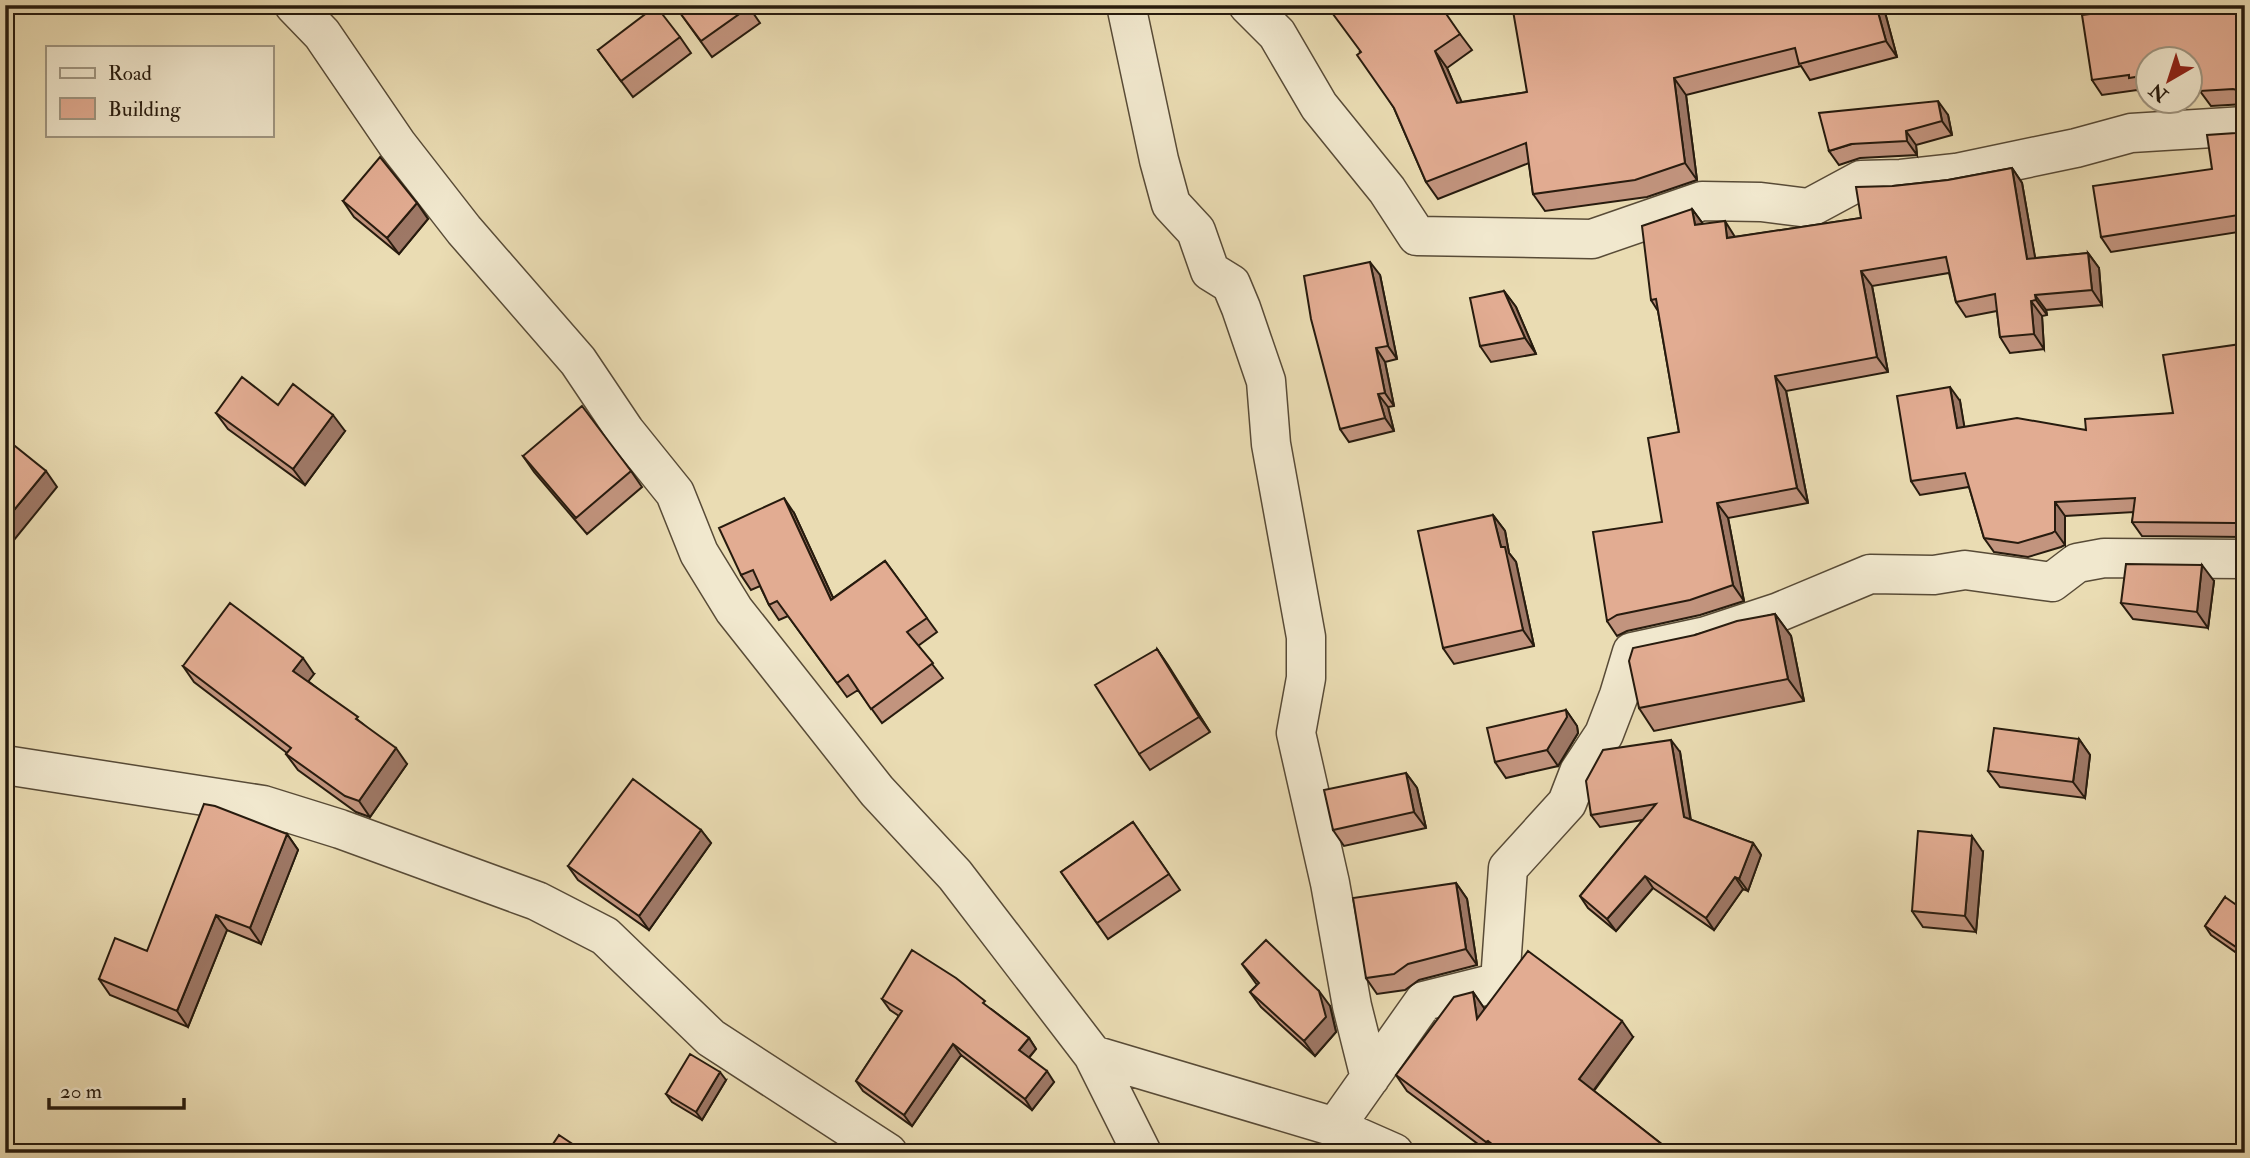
<svg xmlns="http://www.w3.org/2000/svg" width="2250" height="1158" font-family="'IM FELL Double Pica',serif">
	<style>
		.lines { fill: none; stroke-linecap: round; stroke-linejoin: round }
		.street-casing { stroke: #584b37; stroke-width: 41 }
		.street { stroke: #f1e8ce; stroke-width: 38 }
		.wall { fill: #c2947e; stroke: #271b0e; stroke-width: 2 }
		.shaded-wall { fill: #9e7866; stroke: #271b0e; stroke-width: 2 }
		.building { fill: #e2ac92; stroke: #271b0e; stroke-width: 2 }
	</style>
	<rect width="100%" height="100%" fill="#eadcb3"/>
	<filter id="stains"><feTurbulence type="fractalNoise" baseFrequency=".00286" numOctaves="4"/><feColorMatrix values="0 0 0 0 .2 0 0 0 0 .09 0 0 0 0 .02 0 0 0 .5 -.17"/></filter>
	<radialGradient id="worn" r=".72"><stop offset=".6" stop-color="#630" stop-opacity="0"/><stop offset="1" stop-color="#630" stop-opacity=".3"/></radialGradient>
	<g class="lines">
		<!-- street casing -->
		<g class="street-casing">
			<path id="street" d="M294,5L322,34L397,144L464,230L578,361L625,431L675,493L699,553L734,610L877,791L955,875L1093,1055L1142,1153
				M1126,5L1159,160L1171,204L1196,231L1210,271L1231,284L1241,308L1266,381L1271,444L1306,637V678L1296,733L1330,883L1352,1006L1370,1078
				M1248,5L1277,34L1319,106L1387,190L1417,236L1592,239L1702,201L1761,202L1809,208L1861,180L1901,179L1956,173L2076,148L2131,133L2245,126
				M5,765L263,805L340,829L537,901L605,936L711,1038L888,1153
				M1093,1055L1335,1127L1394,1153
				M1335,1127L1424,1001L1500,982L1508,868L1567,803L1579,772L1604,734L1619,695L1632,652L1706,636L1779,612L1870,574L1934,575L1965,570L2052,582L2077,563L2104,558L2245,559"/>
		</g>
		<!-- street -->
		<use href="#street" class="street"/>
	</g>
	<!-- wall -->
	<path class="wall" d="M1883,5L1897,57L1810,80L1801,66L1686,95L1697,180L1647,197L1545,211L1533,194L1529,163L1438,199L1426,182L1394,108L1360,52L1460,34L1472,50L1447,68L1461,102L1527,92L1670,8Z
		M2245,5V104L2211,106L2200,91L2199,84L2190,86V60H2148V92L2140,93L2137,90L2102,95L2092,80Z
		M749,7L760,23L712,57L678,10Z
		M680,37L691,53L633,97L598,50Z
		M1948,115L1952,135L1916,145L1917,155L1860,158L1839,165L1829,151Z
		M2245,130V231L2111,252L2101,237L2212,169L2236,133Z
		M2012,168L2022,183L2035,258L2088,253L2099,268L2102,305L2046,310L2047,315L2042,316L2044,349L2010,353L2000,337L1997,311L1966,317L1956,302L1949,273L1872,286L1888,372L1786,391L1808,503L1728,518L1744,601L1700,615L1627,631L1617,636L1607,621L1662,522L1679,432L1658,311L1651,300L1692,209L1703,224L1735,237L1861,218L1893,186L1948,180Z
		M343,201L417,203L428,219L399,254L354,217Z
		M1380,275L1397,359L1385,362L1394,406L1388,407L1394,431L1349,442L1340,429Z
		M1504,291L1516,307L1536,354L1491,362L1480,346Z
		M2245,349V537L2142,536L2132,522L2134,512L2065,516V545L2061,547L2028,557L1994,552L1984,538L1969,487L1920,495L1911,481L1960,401L1964,427L2086,430L2173,413Z
		M278,405L345,431L305,485L228,429L216,413Z
		M523,456L631,471L642,487L587,534L534,472Z
		M794,513L833,598L885,561L937,632L918,646L943,678L882,723L858,690L847,697L788,616L779,620L769,605L760,586L751,590L741,575Z
		M1493,515L1505,531L1509,553L1516,562L1534,646L1454,664L1443,648Z
		M2214,581L2208,628L2133,619L2121,603Z
		M1775,614L1791,636L1804,701L1654,731L1639,708L1695,635Z
		M1157,649L1210,732L1150,770L1139,754Z
		M183,666L314,674L308,681L363,724L407,764L370,817L356,812L298,770L286,754L287,753L194,682Z
		M1566,710L1577,726L1578,733L1558,766L1506,778L1495,762Z
		M2079,739L2090,755L2085,798L2000,787L1988,771Z
		M1680,752L1691,820L1753,843L1761,855L1748,891L1743,889L1714,930L1653,888L1616,931L1588,908L1580,896L1643,820L1600,827L1591,815Z
		M1406,773L1417,788L1426,828L1344,846L1333,830Z
		M1133,822L1180,890L1108,939L1061,872Z
		M701,830L711,843L649,930L578,880L568,866Z
		M287,834L298,850L261,944L227,930L188,1027L110,995L99,979L147,951Z
		M1983,852L1976,932L1923,927L1912,911Z
		M1456,883L1467,899L1477,965L1419,980L1405,990L1377,994L1366,978Z
		M2225,897L2241,956L2211,935L2205,926Z
		M1242,964L1330,1006L1336,1032L1315,1056L1261,1007L1250,992L1257,985Z
		M1473,992L1485,1010L1633,1037L1594,1091L1673,1153H1490L1407,1091L1396,1075Z
		M882,999L991,1009L1029,1038L1036,1049L1029,1058L1054,1082L1032,1110L961,1055L912,1126L863,1091L856,1081L899,1016L890,1010Z
		M726,1080L702,1120L672,1102L666,1094Z"/>
	<!-- shaded-wall -->
	<path class="shaded-wall" d="M1659,5H1669L1672,27L1660,11Z
		M1876,5H1883L1897,57L1886,41Z
		M1435,51L1447,68L1469,119L1457,103Z
		M1674,78L1686,95L1697,180L1685,163Z
		M1938,101L1948,115L1952,135L1942,121Z
		M1906,131L1916,145L1917,155L1907,141Z
		M2012,168L2022,183L2038,274L2027,259Z
		M417,203L428,219L399,254L387,238Z
		M1692,209L1703,224L1695,225Z
		M1725,221L1735,237L1727,238Z
		M2088,253L2099,268L2102,305L2092,290Z
		M1370,262L1380,275L1397,359L1388,346Z
		M1861,271L1872,286L1888,372L1877,357Z
		M1504,291L1516,307L1536,354L1525,338Z
		M2035,295L2046,310L2047,315L2036,300Z
		M2031,301L2042,316L2044,349L2034,334Z
		M1376,348L1385,362L1394,406L1385,393Z
		M1775,376L1786,391L1808,503L1797,488Z
		M1950,387L1960,401L1967,442L1957,428Z
		M1378,394L1388,407L1394,431L1385,418Z
		M333,415L345,431L305,485L293,469Z
		M46,471L57,487L10,545L5,539V521Z
		M784,498L794,513L841,615L831,600Z
		M2055,502L2065,516V545L2055,531Z
		M1717,503L1728,518L1744,601L1733,585Z
		M1493,515L1505,531L1509,553L1516,562L1534,646L1523,630L1501,547Z
		M2202,565L2214,581L2208,628L2197,612Z
		M1775,614L1791,636L1804,701L1788,679Z
		M1157,649L1168,665L1210,732L1199,717Z
		M303,658L314,674L304,687L293,671Z
		M1566,710L1577,726L1578,733L1558,766L1547,750Z
		M2079,739L2090,755L2085,798L2073,782Z
		M1671,740L1680,752L1692,830L1684,817Z
		M396,748L407,764L370,817L359,801Z
		M1406,773L1417,788L1426,828L1414,812Z
		M701,830L711,843L649,930L639,916Z
		M287,834L298,850L261,944L250,928Z
		M1972,836L1983,852L1976,932L1965,916Z
		M1753,843L1761,855L1748,891L1739,879Z
		M1645,876L1653,888L1616,931L1607,919Z
		M1735,877L1743,889L1714,930L1706,918Z
		M1456,883L1467,899L1477,965L1466,949Z
		M216,915L227,930L188,1027L177,1011Z
		M2245,934V951L2241,956L2236,947Z
		M1319,991L1330,1006L1336,1032L1315,1056L1304,1041Z
		M1473,992L1484,1008L1489,1035L1477,1019Z
		M1622,1021L1633,1037L1590,1095L1579,1079Z
		M1029,1038L1036,1049L1026,1061L1019,1050Z
		M953,1044L961,1055L912,1126L904,1115Z
		M1047,1071L1054,1082L1032,1110L1025,1099Z
		M720,1072L726,1080L702,1120L696,1112Z
		M1488,1141L1496,1153H1494L1486,1142Z"/>
	<!-- building -->
	<path class="building" d="M684,5H747L749,7L701,41L678,10Z
		M1337,5H1440L1460,34L1435,51L1457,103L1527,92L1512,5H1659L1660,11L1682,5H1876L1886,41L1799,64L1795,48L1674,78L1685,163L1635,180L1533,194L1526,143L1426,182L1394,108L1357,55L1361,52L1330,10Z
		M2161,5H2245V92L2233,89L2200,91L2197,68L2190,69V60H2148V75L2129,78V75L2092,80L2082,15Z
		M656,6L680,37L621,81L598,50Z
		M1938,101L1942,121L1906,131L1907,141L1851,144L1829,151L1819,113Z
		M2245,130V214L2101,237L2093,186L2212,169L2207,135L2236,133Z
		M380,157L417,203L387,238L343,201Z
		M2012,168L2027,259L2088,253L2092,290L2035,295L2036,300L2031,301L2034,334L2000,337L1995,294L1956,302L1946,257L1861,271L1877,357L1775,376L1797,488L1717,503L1733,585L1690,600L1617,615L1607,621L1593,532L1662,522L1648,438L1679,432L1656,299L1651,300L1642,226L1692,209L1695,225L1725,221L1727,238L1861,218L1856,187L1893,186L1948,180Z
		M1370,262L1388,346L1376,348L1385,393L1378,394L1385,418L1340,429L1311,319L1304,276Z
		M1504,291L1525,338L1480,346L1470,298Z
		M2241,344L2242,353H2245V527L2235,523L2132,522L2135,498L2055,502V531L2052,533L2018,543L1984,538L1965,473L1911,481L1897,396L1950,387L1957,428L2017,418L2086,430L2085,419L2173,413L2163,355Z
		M242,377L278,405L293,384L333,415L293,469L216,413Z
		M582,406L631,471L576,518L523,456Z
		M5,438L46,471L5,521Z
		M784,498L831,600L885,561L927,618L907,632L933,663L871,709L848,675L837,683L777,601L769,605L753,570L741,575L719,528Z
		M1493,515L1501,547H1505L1523,630L1443,648L1418,531Z
		M2126,564L2202,565L2197,612L2121,603Z
		M230,603L303,658L293,671L358,717L356,719L396,748L359,801L345,796L286,754L291,748L183,666Z
		M1775,614L1788,679L1639,708L1629,661L1633,648L1695,635L1737,621Z
		M1157,649L1199,717L1139,754L1095,685Z
		M1566,710L1567,717L1547,750L1495,762L1487,728Z
		M1994,728L2079,739L2073,782L1988,771Z
		M1671,740L1684,817L1753,843L1739,879L1735,877L1706,918L1645,876L1607,919L1580,896L1656,804L1591,815L1586,781L1603,750Z
		M1406,773L1414,812L1333,830L1324,790Z
		M633,779L701,830L639,916L568,866Z
		M204,804L215,806L287,834L250,928L216,915L177,1011L99,979L115,938L147,951Z
		M1133,822L1169,874L1097,923L1061,872Z
		M1918,831L1972,836L1965,916L1912,911Z
		M1456,883L1466,949L1408,964L1394,974L1366,978L1353,898Z
		M2225,897L2245,911V934L2236,947L2205,926Z
		M1266,940L1319,991L1326,1017L1304,1041L1250,992L1259,983L1242,964Z
		M912,950L956,978L985,1001L983,1003L1029,1038L1019,1050L1047,1071L1025,1099L953,1044L904,1115L856,1081L902,1011L882,999Z
		M1528,951L1622,1021L1579,1079L1673,1153H1503L1488,1141L1486,1142L1396,1075L1454,997L1473,992L1477,1019Z
		M690,1054L720,1072L696,1112L666,1094Z
		M559,1135L586,1153H547Z"/>
	<!-- margin -->
	<rect width="2250" height="1158" fill="none" stroke="#eadcb3" stroke-width="28"/>
	<rect x="7" y="7" width="2236" height="1144" fill="none" stroke="#271b0e" stroke-width="3.5"/>
	<rect x="14" y="14" width="2222" height="1130" fill="none" stroke="#271b0e" stroke-width="2"/>
	<!-- legend -->
	<rect x="46" y="46" width="228" height="91" fill="#f1e8ce" stroke="#a09681" stroke-width="2"/>
	<rect x="60" y="68" width="35" height="10" fill="#f1e8ce" stroke="#a09681" stroke-width="2"/>
	<text x="108" y="80" font-size="21" fill="#271b0e">Road</text>
	<rect x="60" y="98" width="35" height="21" fill="#e2ac92" stroke="#a09681" stroke-width="2"/>
	<text x="108" y="116" font-size="21" fill="#271b0e">Building</text>
	<!-- north arrow -->
	<g transform="translate(2169 80) rotate(219)"><circle r="33" fill="#f1e8ce" stroke="#a09681" stroke-width="2"/>
	<path d="M0-5L12 26L0 18L-12 26Z" fill="#8f2418"/>
	<text y="-10" font-size="19" font-weight="bold" text-anchor="middle" fill="#271b0e">N</text>
	</g>
	<!-- scale -->
	<path d="M49 1098v10h135v-10" fill="none" stroke="#271b0e" stroke-width="3.5"/>
	<text x="60" y="1098" font-size="21" fill="#271b0e" stroke="#f1e8ce" stroke-width="5" paint-order="stroke">20 m</text>
	<rect width="100%" height="100%" filter="url(#stains)"/>
	<rect width="100%" height="100%" fill="url(#worn)"/>
</svg>
